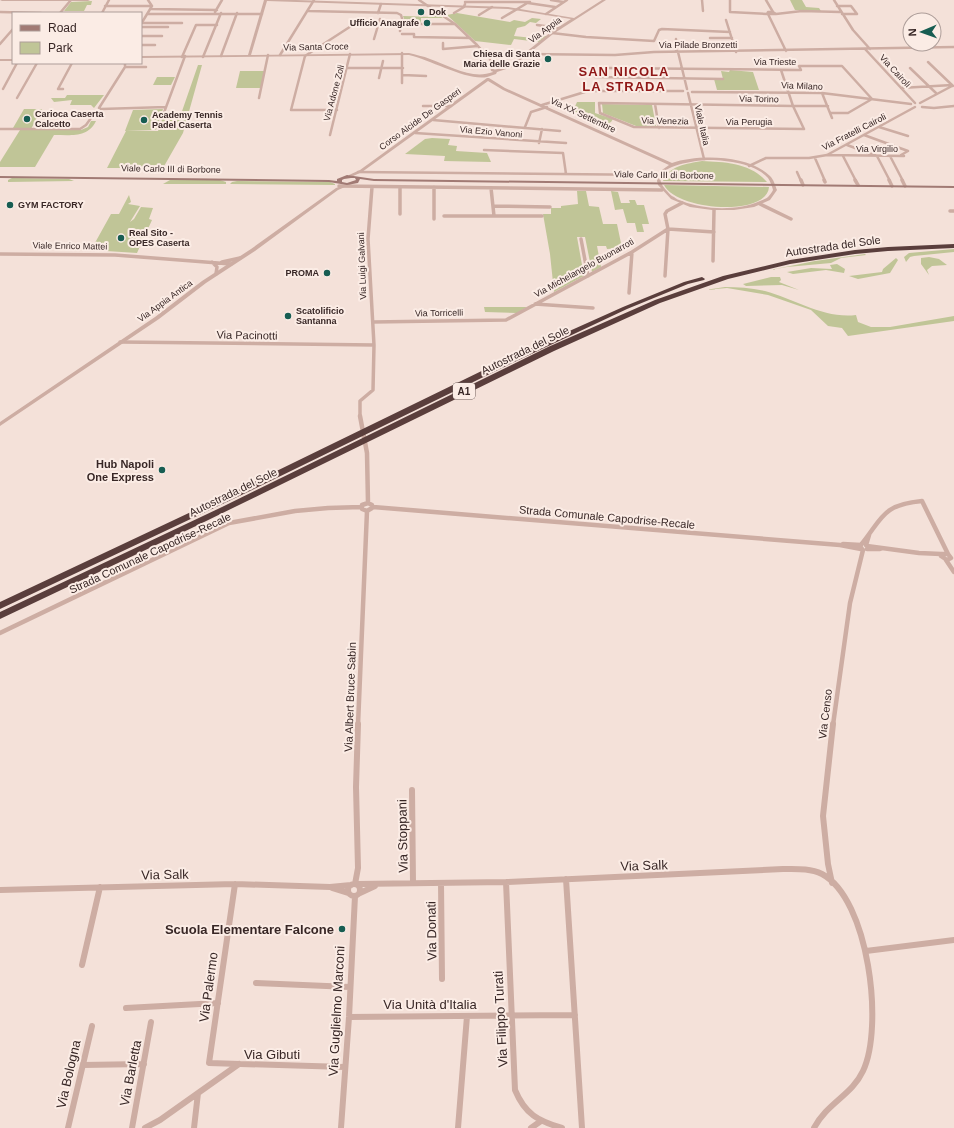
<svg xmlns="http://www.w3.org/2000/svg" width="954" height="1128" font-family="Helvetica,sans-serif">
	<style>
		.green { fill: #c0c597 }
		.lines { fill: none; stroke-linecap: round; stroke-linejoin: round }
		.minor-far3 { stroke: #cdada3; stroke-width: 2.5 }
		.minor-far2 { stroke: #cdada3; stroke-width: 3.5 }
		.minor-far1 { stroke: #cdada3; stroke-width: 4.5 }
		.minor { stroke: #cdada3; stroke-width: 6 }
		.tertiary { fill: #cdada3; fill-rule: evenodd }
		.secondary { fill: #a17a74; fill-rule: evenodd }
		.motorway { fill: #5a3e3c; fill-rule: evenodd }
		.poi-dot { fill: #175d52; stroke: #fbece5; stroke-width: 1.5 }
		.labels { text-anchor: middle; stroke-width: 4; stroke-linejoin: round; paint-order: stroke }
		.far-poi-label { font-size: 9px; font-weight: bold; fill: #382726; stroke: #fbece5; text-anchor: start }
		.far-street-label { font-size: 9px; fill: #382726; stroke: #fbece5 }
		.shield { fill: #fbece5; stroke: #72625f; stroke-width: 1 }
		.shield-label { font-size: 10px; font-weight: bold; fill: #382726 }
		.street-label { font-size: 11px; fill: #382726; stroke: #fbece5 }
		.poi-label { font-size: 11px; font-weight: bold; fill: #382726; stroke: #fbece5; text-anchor: end }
		.far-district-label { font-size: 13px; font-weight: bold; letter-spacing: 1px; fill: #8f1716; stroke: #fbece5 }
		.near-street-label { font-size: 13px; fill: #382726; stroke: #fbece5 }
		.near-poi-label { font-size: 13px; font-weight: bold; fill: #382726; stroke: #fbece5; text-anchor: end }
	</style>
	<rect width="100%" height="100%" fill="#f4e1d9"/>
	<!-- green -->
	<path class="green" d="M790,0H802L806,7L819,8L821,11L795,10Z
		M92,1L91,5H87L84,11H64L71,2Z
		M457,13L510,22L514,20L525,22L532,18L541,19L536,23L530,22L525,26L517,28L514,36L533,38L537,35L547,36L539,42L514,39L511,45L475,41L447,15Z
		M433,15H438L443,18H421V24H406L403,16L435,17Z
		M198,65H202L183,133L163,168H107L126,131H158L163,117H180Z
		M730,70L753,72L759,90H717L714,79H723L721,71L729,72Z
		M240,71H265L261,88H236Z
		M157,77H175L171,85H153Z
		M67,95H104L94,108L91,105H70L72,100L54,102L51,98H65Z
		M577,102H595V113L613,119L611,122L605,125L573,111Z
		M602,104L652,105L656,126H636L603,113Z
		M24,109H42L31,129L13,128Z
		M163,109L156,130L125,131L133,110Z
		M91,121H96C88,138 71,135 54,135L35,167H0V162L20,130H81L88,127Z
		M432,138L450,139L448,145L457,146L456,151L487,153L491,162L444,161L445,156L405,154L425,139Z
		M702,161C725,162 751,163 767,182L663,181C670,165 686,164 702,161Z
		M12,178L69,179L74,181L8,182V180Z
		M170,180H220L226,182V184H163Z
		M237,181L330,182L335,184V185L230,184L232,182Z
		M664,185L769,187C767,217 677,211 664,185Z
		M577,191H586L589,206L599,207L603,224H617L622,248L607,249L606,246H597L601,267L592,272L585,237H577L584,276L554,292L550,254L543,214H551V208H561V206L578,204Z
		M611,191L618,192L621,203H630L629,200H635L637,205H644L649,224H642L644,232H637L635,223H627L623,209L615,210Z
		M129,195L131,202L128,204L140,206L130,222L134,219L141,207L153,208L149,219L152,220L137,253L91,250L111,214H119Z
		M954,249V252L914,256L910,257L906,262L904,257L909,253Z
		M865,254L866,255L841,258L831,263L787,267L770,270L815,261Z
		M929,257L939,259L947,265L932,266L927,270L929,275L921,264V258Z
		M896,258L898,260L890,273L858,279L849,276L882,272L883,269Z
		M837,264L845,269L844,273L826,270L793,274L787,272L811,268L832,269L830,265Z
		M771,277H780L781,280L779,282L799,290L782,285L746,286L743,284Z
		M725,287C738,287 751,288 765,291C795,299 824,319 856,315L858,322L871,327H890L954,316V321L848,336L842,328L828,326L811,310L768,295L727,288L705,290Z
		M484,307H527L517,313L485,312Z"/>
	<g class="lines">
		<!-- minor-far3 -->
		<path class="minor-far3" d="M419,0L455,24L477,45L490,59L492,70L495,71
			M551,0L563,2
			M702,0L703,11
			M730,0V12L767,14
			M766,0L773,12
			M834,0L853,30L870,49
			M465,2H530
			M528,3L555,7
			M105,6H152
			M837,6H851L857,14H842
			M151,9L217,10
			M308,11L397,13L401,15L404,25
			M0,12L41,13
			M215,12L222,0
			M768,12H773L776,14H767Z
			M60,13L71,0
			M102,13L109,0
			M378,13L381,4
			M454,13L464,7L465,4
			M148,14H262
			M546,14L567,0
			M768,14L786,51
			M776,14L802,11L840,12
			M479,15L492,7
			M502,18L529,2
			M726,20L736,52
			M142,23H182
			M141,24L152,6L148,0
			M378,24H455
			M537,25L560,28
			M141,27H168
			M400,31L401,25
			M552,33L586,37L654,41L659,30L662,29L730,32
			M402,34H414V37L470,38
			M141,36H162
			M710,38H732
			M374,39L380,19
			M676,39V50L678,52L687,89
			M443,43V49L478,46
			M0,44L13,29
			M141,45H155
			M865,49L915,103
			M402,53V83
			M526,54L615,55L654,52L954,47
			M280,55L314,0
			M221,56L237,13
			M182,57L196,25H217
			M203,57L221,13
			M928,62L953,86
			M125,67H146
			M348,68H403
			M604,68L801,70L799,66H842L872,99L848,113H831
			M910,68L937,94
			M781,70L793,106
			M403,75L426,76
			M595,77L723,79
			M379,78L383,61
			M901,88L952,85
			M3,89L17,63
			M63,89H58L72,63
			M692,92L822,93L911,104
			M688,93L704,159
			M822,93L832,118
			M17,98L37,63
			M259,98L268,55
			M599,103L793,106L804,129L634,127L600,113Z
			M920,103L952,86
			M655,104L659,128
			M542,105L588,91H683
			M423,106H451
			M793,106H828
			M922,107L934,108L954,106
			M99,108L125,67V63
			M101,109L166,107
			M337,110H291L305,56L362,19
			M162,118L185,56
			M433,120L560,131
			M525,127L531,112L547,107
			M879,127L908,136
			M0,129H80L86,125L96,111
			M415,133L566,143
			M330,135L350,54
			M864,135L908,151L901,155
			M539,143L542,129
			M847,145L877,156L890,181
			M484,150L563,153L566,174
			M827,155L904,156
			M843,156L856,181
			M890,156L903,181
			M815,158L825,181
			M749,166L766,158H809L827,155L915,107
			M358,172L660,175
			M797,172L801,181"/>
		<!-- minor-far2 -->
		<path class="minor-far2" d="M801,180L803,185
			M824,180L825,182
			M855,180L858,185
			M889,180L892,186
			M902,180L905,186
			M339,186L662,190
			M400,187V214
			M434,187V219
			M491,188L494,216
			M760,204L791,219
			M493,206L550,207
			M950,211H954
			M444,216H542
			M581,239L588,276
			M0,254L115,255L231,264
			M713,261L714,210
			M212,262L217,267L216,274
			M222,262L240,258
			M665,276L668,229L665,214L667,211L682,203
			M629,293L632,252
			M535,304L593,308
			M373,322L506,320L632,252L668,229L714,232
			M120,342L374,345
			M360,417V401L373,390L374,345L368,239L372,187"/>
		<!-- minor-far1 -->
		<path class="minor-far1" d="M360,416L367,453L368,503
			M368,503L372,505V508L367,511L362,509V505Z
			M373,507L840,545L861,549
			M843,544L861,545
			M866,545L869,535
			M867,546L919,553L941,554
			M862,549L860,546C883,518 881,505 922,501L948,554
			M867,549H880
			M942,554H948L951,558L947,560L941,556Z
			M946,560L954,572
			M0,633L229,523L295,511L328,508L361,507
			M358,725L367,511
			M833,725L850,603L863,550"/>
		<!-- minor -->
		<path class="minor" d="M412,790L413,883
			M566,879L582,1128
			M506,882L515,1090C525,1114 538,1121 562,1128
			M441,883L442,979
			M832,883L828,864L823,816L833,724
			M348 890a6 6 0 1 1 12 0a6 6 0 1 1-12 0Z
			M235,884L209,1063L345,1067
			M355,884L358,868L356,787L358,724
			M357,884L506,882L783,869C796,869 810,868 822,874C869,899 884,1027 863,1071C852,1095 827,1103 814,1128
			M332,888L348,893
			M0,890L235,884L330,887L351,885
			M360,893L375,886
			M866,951L954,940
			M82,965L100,887
			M256,983L350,987
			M126,1008L218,1003
			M349,1017L575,1015
			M83,1065L144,1064
			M68,1128L92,1026
			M132,1128L151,1022
			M145,1128L160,1120L239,1064
			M194,1128L198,1093
			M341,1128L349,1017L355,896
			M458,1128L467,1016
			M531,1128L541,1121"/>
		<!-- tertiary -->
		<path class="tertiary" d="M0,0H90L88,1H2Z
			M264,0H296L508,7L574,18L602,0H606L553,34L512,67L497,72L496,74C493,75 490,76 487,77C467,81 431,60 409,55L141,58V56L248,55ZM267,1L508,9L571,19L551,32L510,65L494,70L493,72C472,80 450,66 430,59C423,56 416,55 409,53L251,55Z
			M0,59H13V61H0Z
			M487,78H489L505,88L672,163C699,154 749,155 770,176C774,180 775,185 777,190L770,200L754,207L734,210H712L690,207L671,199L658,185L657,181L658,175L662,170L669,165L503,90L488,81L362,172L351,177H349V175L360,170ZM707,160C725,160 755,163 768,178C770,181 772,186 773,190C772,192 770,195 768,197C766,199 762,200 760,201C738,211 704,210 682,201C679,200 676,199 674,197C671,196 669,193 667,191C643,167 692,161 707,160Z
			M349,183L352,184L338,190L255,251L206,283L159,319L0,426V422L155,317L202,281L251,249L336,188Z"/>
		<!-- secondary -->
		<path class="secondary" d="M347,175L374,179L954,186V188L374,181L360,179L358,183L347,185L329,182L0,178V176L329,180L337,181V179ZM351,178H355L356,180L347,183L342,182V180L344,179Z"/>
		<!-- motorway -->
		<path class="motorway" d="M954,244V248L888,251L855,254L790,264L728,279L660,303L554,351L196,526L0,619V612L222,507L548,347L655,300L723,276L790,260L855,250L888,247Z
			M702,277L705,279L704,280L688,284L627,309L504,367L250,491L0,609V602L244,487L498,363L623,307L684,282Z"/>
	</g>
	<!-- markers -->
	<g class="poi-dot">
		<circle cx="421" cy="12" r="4"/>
		<circle cx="427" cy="23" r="4"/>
		<circle cx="548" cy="59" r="4"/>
		<circle cx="27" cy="119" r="4"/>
		<circle cx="144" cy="120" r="4"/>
		<circle cx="10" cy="205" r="4"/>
		<circle cx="121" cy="238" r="4"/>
		<circle cx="327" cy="273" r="4"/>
		<circle cx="288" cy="316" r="4"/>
		<circle cx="162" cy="470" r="4"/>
		<circle cx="342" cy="929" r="4"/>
	</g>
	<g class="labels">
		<!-- far-poi labels -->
		<g class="far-poi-label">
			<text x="429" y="15">Dok</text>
			<text x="419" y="26" text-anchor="end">Ufficio Anagrafe</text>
			<text x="540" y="57" text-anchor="end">Chiesa di Santa<tspan x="540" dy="10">Maria delle Grazie</tspan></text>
			<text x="35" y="117">Carioca Caserta<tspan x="35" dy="10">Calcetto</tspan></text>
			<text x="152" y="118">Academy Tennis<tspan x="152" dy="10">Padel Caserta</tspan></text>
			<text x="18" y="208">GYM FACTORY</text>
			<text x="129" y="236">Real Sito -<tspan x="129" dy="10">OPES Caserta</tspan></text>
			<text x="319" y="276" text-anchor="end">PROMA</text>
			<text x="296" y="314">Scatolificio<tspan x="296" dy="10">Santanna</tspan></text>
		</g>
		<!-- far-street labels -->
		<g class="far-street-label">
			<text transform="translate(545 30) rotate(-36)" y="3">Via Appia</text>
			<text x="698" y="48">Via Pilade Bronzetti</text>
			<text transform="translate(316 47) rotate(-1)" y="3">Via Santa Croce</text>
			<text x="775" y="65">Via Trieste</text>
			<text transform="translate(895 71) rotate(47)" y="3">Via Cairoli</text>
			<text transform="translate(802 86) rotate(2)" y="3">Via Milano</text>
			<text transform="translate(334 93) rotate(-75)" y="3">Via Adone Zoli</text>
			<text transform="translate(759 99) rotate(1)" y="3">Via Torino</text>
			<text transform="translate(583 115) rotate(25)" y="3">Via XX Settembre</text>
			<text transform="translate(420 119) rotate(-36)" y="3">Corso Alcide De Gasperi</text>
			<text transform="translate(665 121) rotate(1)" y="3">Via Venezia</text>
			<text x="749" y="125">Via Perugia</text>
			<text transform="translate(702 125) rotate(77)" y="3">Viale Italia</text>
			<text transform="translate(491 132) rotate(5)" y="3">Via Ezio Vanoni</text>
			<text transform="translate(854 132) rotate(-27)" y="3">Via Fratelli Cairoli</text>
			<text x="877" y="152">Via Virgilio</text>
			<text transform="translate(171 169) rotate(1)" y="3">Viale Carlo III di Borbone</text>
			<text transform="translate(664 175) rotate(1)" y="3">Viale Carlo III di Borbone</text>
			<text transform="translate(70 246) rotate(1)" y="3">Viale Enrico Mattei</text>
			<text transform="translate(362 266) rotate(-92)" y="3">Via Luigi Galvani</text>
			<text transform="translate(584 268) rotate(-29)" y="3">Via Michelangelo Buonarroti</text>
			<text transform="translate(165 301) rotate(-36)" y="3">Via Appia Antica</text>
			<text transform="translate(439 313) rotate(-1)" y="3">Via Torricelli</text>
		</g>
		<!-- shield labels -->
		<rect class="shield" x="453" y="383" width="22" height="16" rx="3"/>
		<g class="shield-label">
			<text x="464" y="395">A1</text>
		</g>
		<!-- street labels -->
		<g class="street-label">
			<text transform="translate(833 246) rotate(-8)" y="4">Autostrada del Sole</text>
			<text transform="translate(247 335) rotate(1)" y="4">Via Pacinotti</text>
			<text transform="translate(525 350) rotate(-26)" y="4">Autostrada del Sole</text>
			<text transform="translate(233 492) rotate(-26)" y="4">Autostrada del Sole</text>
			<text transform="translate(607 517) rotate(5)" y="4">Strada Comunale Capodrise-Recale</text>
			<text transform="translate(150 553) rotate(-25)" y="4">Strada Comunale Capodrise-Recale</text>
			<text transform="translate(350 697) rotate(-88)" y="4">Via Albert Bruce Sabin</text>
			<text transform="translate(825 714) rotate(-83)" y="4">Via Censo</text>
		</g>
		<!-- poi labels -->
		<g class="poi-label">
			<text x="154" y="468">Hub Napoli<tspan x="154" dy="13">One Express</tspan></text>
		</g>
		<!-- far-district labels -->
		<g class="far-district-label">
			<text x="624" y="76">SAN NICOLA<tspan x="624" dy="15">LA STRADA</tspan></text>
		</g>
		<!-- near-street labels -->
		<g class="near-street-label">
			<text transform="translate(402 836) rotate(-91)" y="5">Via Stoppani</text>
			<text transform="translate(644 865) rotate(-2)" y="5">Via Salk</text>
			<text transform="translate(165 874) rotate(-1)" y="5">Via Salk</text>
			<text transform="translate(431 931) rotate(-91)" y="5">Via Donati</text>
			<text transform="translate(208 987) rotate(-82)" y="5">Via Palermo</text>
			<text x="430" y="1009">Via Unità d'Italia</text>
			<text transform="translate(336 1011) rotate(-87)" y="5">Via Guglielmo Marconi</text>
			<text transform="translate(500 1019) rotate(-93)" y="5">Via Filippo Turati</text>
			<text x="272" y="1059">Via Gibuti</text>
			<text transform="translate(130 1073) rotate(-79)" y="5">Via Barletta</text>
			<text transform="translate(68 1074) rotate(-77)" y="5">Via Bologna</text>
		</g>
		<!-- near-poi labels -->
		<g class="near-poi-label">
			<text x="334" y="934">Scuola Elementare Falcone</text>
		</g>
	</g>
	<!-- legend -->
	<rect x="12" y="12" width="130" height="52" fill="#fbece5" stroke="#ad9d99"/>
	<rect x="20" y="25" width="20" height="6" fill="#a17a74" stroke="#ad9d99"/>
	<text x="48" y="32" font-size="12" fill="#382726">Road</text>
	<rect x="20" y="42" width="20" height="12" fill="#c0c597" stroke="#ad9d99"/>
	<text x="48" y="52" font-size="12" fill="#382726">Park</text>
	<!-- north arrow -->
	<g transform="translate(922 32) rotate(268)"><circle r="19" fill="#fbece5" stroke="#ad9d99"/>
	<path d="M0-3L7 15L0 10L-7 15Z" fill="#175d52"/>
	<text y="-6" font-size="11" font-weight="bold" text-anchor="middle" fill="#382726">N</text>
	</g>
</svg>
